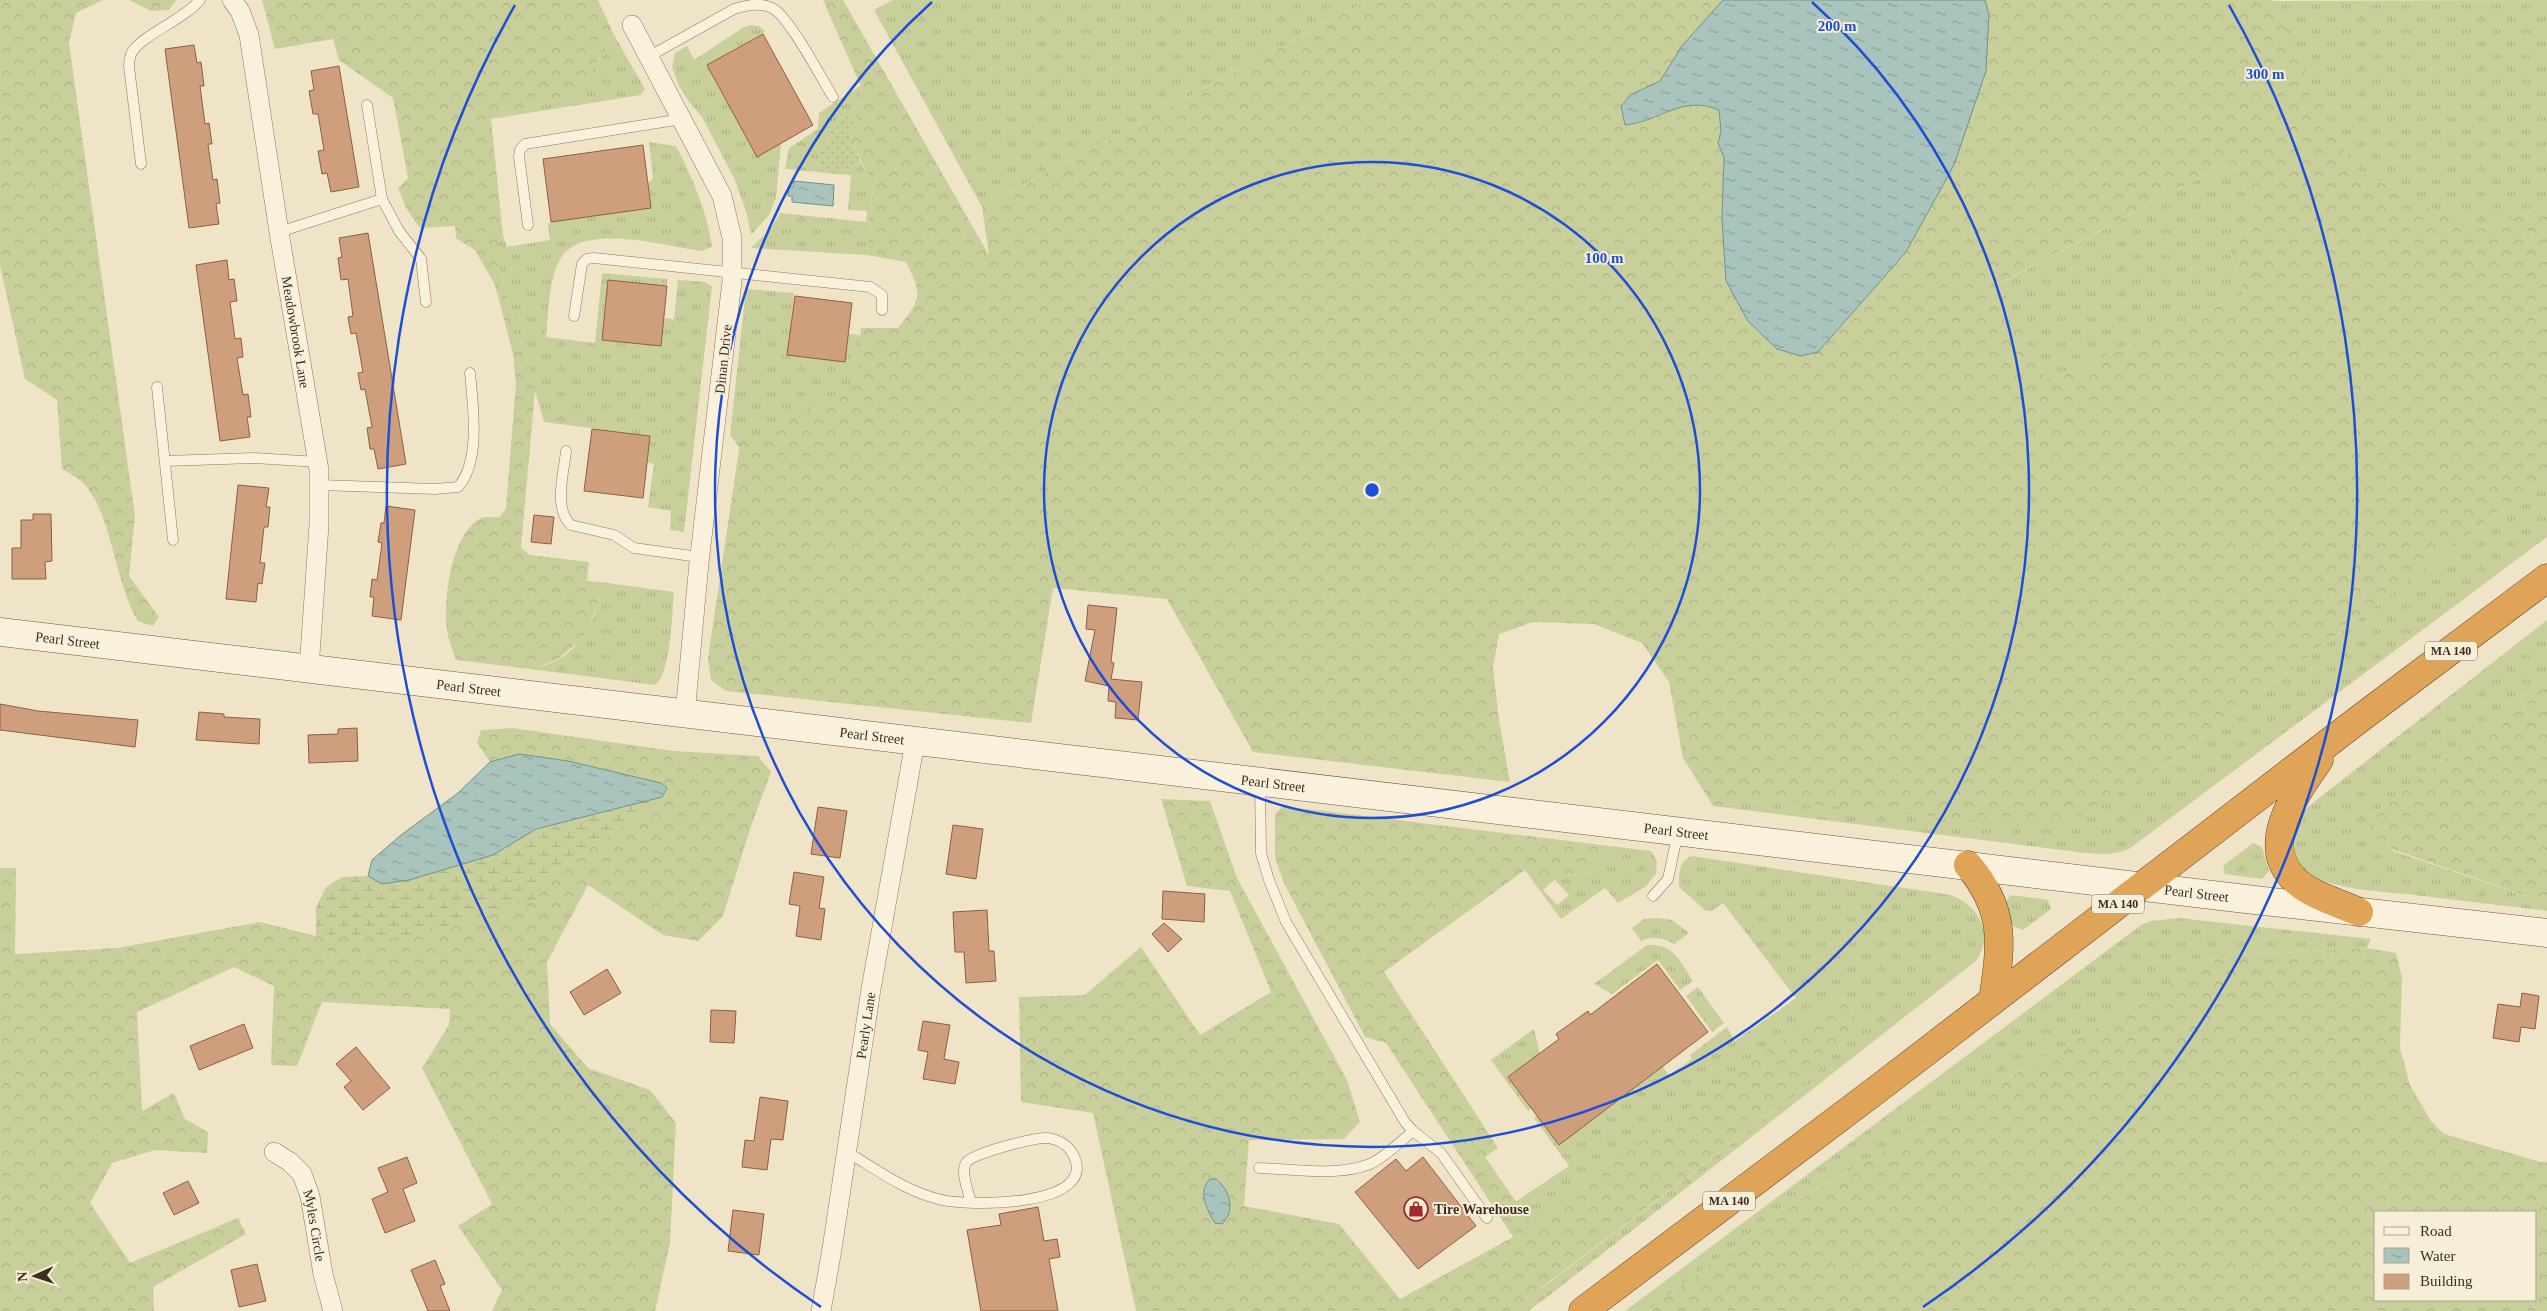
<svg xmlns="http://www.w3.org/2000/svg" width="2547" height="1311" font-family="'Times New Roman',serif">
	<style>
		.grass { fill: url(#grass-tufts) }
		.forest { fill: url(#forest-crowns); fill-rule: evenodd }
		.wetland { fill: url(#wetland-marsh) }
		.park { fill: url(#park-dots) }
		.water { fill: url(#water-ripples); stroke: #6f938a }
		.building { fill: #cf9f7d; stroke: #8d5f41 }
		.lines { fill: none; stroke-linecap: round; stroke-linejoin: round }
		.lane-casing { stroke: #8d765c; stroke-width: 11 }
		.street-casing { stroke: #8d765c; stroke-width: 20 }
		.secondary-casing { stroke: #6f573f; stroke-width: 29 }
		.highway-casing { stroke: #5b4430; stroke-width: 29 }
		.lane { stroke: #faf1dc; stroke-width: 10 }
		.street { stroke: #faf1dc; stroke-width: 19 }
		.secondary { stroke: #faf1dc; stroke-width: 28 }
		.highway { stroke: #e0a458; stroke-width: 28 }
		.ring { fill: none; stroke: #1d4ed8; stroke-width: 2.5 }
		.labels { text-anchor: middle; stroke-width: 4; stroke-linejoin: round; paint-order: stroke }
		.shield { fill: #f7eed8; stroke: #756857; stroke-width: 1 }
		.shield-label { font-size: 12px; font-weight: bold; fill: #3d2e20 }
		.street-label { font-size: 14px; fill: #3d2e20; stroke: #f7eed8 }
		.poi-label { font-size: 14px; font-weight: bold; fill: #3d2e20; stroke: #f7eed8; text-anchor: start }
		.centre { fill: #1d4ed8; stroke: #f7eed8; stroke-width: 2.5 }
		.ring-label { font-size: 15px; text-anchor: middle; font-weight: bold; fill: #1d4ed8; stroke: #f7eed8; stroke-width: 4; stroke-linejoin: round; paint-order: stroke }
	</style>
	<defs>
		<pattern id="grass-tufts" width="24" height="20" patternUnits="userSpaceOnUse" patternTransform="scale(1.25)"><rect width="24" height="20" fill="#c9cf9b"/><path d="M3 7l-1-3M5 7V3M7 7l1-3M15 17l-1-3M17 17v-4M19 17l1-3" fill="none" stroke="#aeb285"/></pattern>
		<pattern id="forest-crowns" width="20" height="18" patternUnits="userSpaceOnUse" patternTransform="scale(1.25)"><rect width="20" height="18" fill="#c9cf9b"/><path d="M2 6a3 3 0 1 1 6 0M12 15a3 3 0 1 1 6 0" fill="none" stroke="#aeb285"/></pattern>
		<pattern id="wetland-marsh" width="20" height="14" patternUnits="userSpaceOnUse" patternTransform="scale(1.25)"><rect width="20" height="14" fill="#c9cf9b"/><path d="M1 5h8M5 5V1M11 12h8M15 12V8" fill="none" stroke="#aeb285"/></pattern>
		<pattern id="park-dots" width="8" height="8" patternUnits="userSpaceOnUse" patternTransform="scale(1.25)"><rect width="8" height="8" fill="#c9cf9b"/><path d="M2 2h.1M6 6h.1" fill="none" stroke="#aeb285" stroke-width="1.8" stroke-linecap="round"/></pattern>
		<pattern id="water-ripples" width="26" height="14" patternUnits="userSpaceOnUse" patternTransform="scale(1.25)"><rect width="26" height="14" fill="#a9c4bc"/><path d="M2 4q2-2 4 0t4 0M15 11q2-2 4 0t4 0" fill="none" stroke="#8ba098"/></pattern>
	</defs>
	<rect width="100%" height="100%" fill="#f0e4c8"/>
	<!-- grass -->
	<path class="grass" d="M893,0H1369L982,207L874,10Z
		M2547,0V206L2476,230L2353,168L2270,1Z
		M751,25L759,26L765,32L707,65L757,156L781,143L776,198L769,215L751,235L747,215L735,180L702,117L690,103L679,86L672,67L675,53L687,46L694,60L744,27Z
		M614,35L645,89L641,95L491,119L578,93Z
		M860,86L862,90L856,117L849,113L820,152L818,172L785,169L789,148L818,129L819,113Z
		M649,142L676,146C693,179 707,211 712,247L701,251C665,246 583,222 561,258C548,279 549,313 546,337L595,343L602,273L667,279V286L608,280L602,340L661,346L664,318L674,319L678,280L705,282L712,286L684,532L670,530L671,511L648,507L654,464L647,462L650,436L544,422L493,248L503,236L507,247L550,240L548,224L551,222L651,208L648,183L653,178Z
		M2232,161L2259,222L2228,244L2244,294L2048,383L1999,284Z
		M861,162L873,187L867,255L751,248L772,227L780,213L866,222L867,211L848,210L851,175L836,174Z
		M746,289L794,293L788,354L848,334L861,335L857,385L739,447L730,435Z
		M2547,476V537L2129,849C2112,856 2096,854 2077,852L1713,806L1767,800L2161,768Z
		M600,582L674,592C672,611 671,676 655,685L530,669C538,666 548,665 556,661C580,649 604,609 600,582Z
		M2547,620V678L2371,817L2393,851L2547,903V911C2500,905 2454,900 2407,894C2376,891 2342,890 2314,877C2289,866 2286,831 2301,812Z
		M2253,843L2262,847L2269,871L2262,879L2225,874L2223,866Z
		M1610,846L1651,851L1657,861L1656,874L1645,887L1618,903L1605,888L1561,919L1541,892L1543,890L1557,905L1569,895L1555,880L1561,874L1584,875Z
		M1692,856L1951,895C1979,906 1995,934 1976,961L1546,1298L1541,1289L1795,1095L1860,1024L1841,997L1531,1224L1515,1202L1569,1166L1534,1118L1537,1115L1662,1066L1669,1075L1692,1059L1690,1055L1727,1027L1735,1041L1796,998L1723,903L1712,911H1706L1679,887C1679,874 1678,862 1692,856Z
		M2011,895L2048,900L2051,909L2023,930L2011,925L2004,904Z
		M1658,918L1672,920L1688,932L1687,935L1674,944C1664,937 1651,936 1641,941L1632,928L1644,919Z
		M2179,918L2371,939L2367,948L2219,956L1783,1209L1648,1311H1625L2141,925L2151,921Z
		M1647,945C1674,943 1680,962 1693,981L1680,990L1658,960L1612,994L1594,984Z
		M1698,987L1724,1023L1712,1032L1686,996Z
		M1534,1029L1540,1054L1532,1108L1528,1111L1491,1060Z"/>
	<!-- forest -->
	<path class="forest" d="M0,0H103L76,13L69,43L135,516L129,576L159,617L153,626L138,621C114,582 112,511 82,482C76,477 69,473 62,469L57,400L25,379L0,265Z
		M129,0H176L169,10L151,11Z
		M262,0H598L614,35L578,93L491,119L503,236L493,248L535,391L521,548L530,555L589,562L587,581L600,582L601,591L598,605L584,637L557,660L530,669L456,660C453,650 448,640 447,630C443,599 451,534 481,518C486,516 494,518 500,517L506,508L516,383L513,354L495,285L475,250L456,238L455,226L420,228L406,208L398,188L408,178L393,98L339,60L333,39L275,49Z
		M823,0H843L989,255L982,207L1369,0H1723L1670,64L1660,81L1632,94L1621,106L1625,125C1662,125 1678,93 1719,110L1721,131L1718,143L1724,157L1722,218L1818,352L1906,252L1989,14L1985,0H2271L2353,168L2476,230L2547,206V476L2161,768L2078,816L2054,824L2017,825L1768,800L1713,806L1683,758L1669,682L1642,643L1594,624L1533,622L1499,634L1493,667L1499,720L1510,782L1253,752L1167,599L1053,588L1031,723L726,691L711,680L708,658L740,443L856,385L861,328H898C921,299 923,296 906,262L867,255L873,187L851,138L862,89ZM2232,161L2259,222L2228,244L2244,294L2048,383L2000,283Z
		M2547,678V903L2374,843L2369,834L2371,817Z
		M512,728L674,751L758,756L771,772L750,829L723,916L698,941L663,935L588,885L547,962L550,1024L588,1068L650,1090L676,1123L670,1243L655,1311H492L502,1290L458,1226L492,1204L422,1068L449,1025L450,1009L322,1002L297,1066L271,1065L274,986L234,967L137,1012L142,1111L174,1093L185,1119L208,1132L207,1153L155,1150L112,1163L90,1203L130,1263L238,1218L246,1234L153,1287L154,1311H0V868H16L15,954L117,948L260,922L316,936L545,877L643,812L667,788L661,783L568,761L519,754L490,762L477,743L481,730Z
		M1161,799L1210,801L1237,878L1347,1080L1360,1122L1344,1139L1249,1140L1244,1206L1339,1224L1400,1299L1513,1237L1386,1043L1365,1037L1284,883L1275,858V814L1283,806L1610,846L1584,875L1561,874L1541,892L1525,870L1384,972L1498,1148L1485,1157L1531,1223L1841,997L1860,1024L1795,1095L1541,1288L1546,1298L1528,1311H1136L1093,1113L1021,1102L1019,997L1085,995L1141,947L1200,1035L1271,992L1230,891L1187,886Z
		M2367,948L2396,953L2402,977L2400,1048L2410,1085L2431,1121L2444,1134L2545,1163L2547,1161V1311H1648L1783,1209L2219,956ZM2536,1212V1300H2376V1212Z"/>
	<!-- wetland -->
	<path class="wetland" d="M519,754L568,761L661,783L667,788L662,797L643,812L545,877L537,899L409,938L316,936V908L326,887L342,877L368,876L372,860L401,835L458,793L490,762Z"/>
	<!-- park -->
	<path class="park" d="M849,113L856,117L851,138L861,162L836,174L818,172L820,152L830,139L827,128Z"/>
	<!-- water -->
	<path class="water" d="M1723,0H1985L1989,14L1986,71L1954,165L1906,252L1818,352L1801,356L1777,349L1748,321L1726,281L1722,218L1724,157L1718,143L1721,131L1719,110C1681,94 1661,122 1625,125L1621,106L1632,94L1660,81L1682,46Z
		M794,181L834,185L833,206L792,202V196H788L789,187H793Z
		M519,754L568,761L661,783L667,788L662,797L536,829L493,855L409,880L382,884L368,876L372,860L401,835L458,793L490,762Z
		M1210,1179H1216C1230,1190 1236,1210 1222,1224L1215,1223C1207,1210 1197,1191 1210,1179Z"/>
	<!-- building -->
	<path class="building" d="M763,34L813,125L757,157L707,65Z
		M194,45L197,63L201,62L204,86H200L205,124L209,123L212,144H208L213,180L217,179L220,203L216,204L219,224L189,228L165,49Z
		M339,66L359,187L331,192L327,173L322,174L318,151L324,150L318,114H313L309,91L314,90L311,71Z
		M643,145L651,208L551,222L543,159Z
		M368,233L406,464L378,469L374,449H370L367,428L372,427L365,389L361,390L358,373L363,372L356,333L351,334L348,317L353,316L348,279L341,280L338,258L342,257L339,238Z
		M227,260L229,280L234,279L237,301L230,302L235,339L241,338L243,357L237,358L243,395L248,394L251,417H247L250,437L220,441L196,265Z
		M608,280L667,286L661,346L602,340Z
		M795,296L852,303L845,362L787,355Z
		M592,429L650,436L643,498L584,491Z
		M238,485L269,488L266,507H270L268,527H264L260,563H265L262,584L258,583L256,602L226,599Z
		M386,506L415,510L401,620L372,616L374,597H370L372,579L377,580L382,543L378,542L381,523H384Z
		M33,514H51L52,561L45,562L46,579H12V548H21V520H33Z
		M534,515L554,517L551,544L531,542Z
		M1088,605L1117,608L1111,662L1114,663L1111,679L1142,682L1138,720L1115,718L1116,702L1108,701L1109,686L1085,681L1095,630L1086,629Z
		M0,704L38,711L138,720L135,747L0,730Z
		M199,712L224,714V717L260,719L259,744L196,740Z
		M357,728L358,761L309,763L308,735L338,734V729Z
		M818,807L847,811L840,858L811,854Z
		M953,825L983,829L976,879L946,874Z
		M794,872L824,877L819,908L825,909L821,940L796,936L800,906L789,904Z
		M1163,891L1205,894L1204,922L1162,919Z
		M987,910L989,951H994L996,981L966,983L964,952H955L953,912Z
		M1164,923L1182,939L1168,952L1152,934Z
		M1657,964L1708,1032L1559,1145L1508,1077L1559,1039L1556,1034L1588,1011L1590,1015Z
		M607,969L621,993L584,1015L570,992Z
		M2522,993L2539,996L2535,1029L2521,1027L2519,1042L2493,1038L2498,1004L2520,1007Z
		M711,1010L736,1011L734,1043L710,1042Z
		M923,1021L950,1025L944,1059L959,1062L955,1084L923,1079L928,1052L918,1050Z
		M244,1024L253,1048L199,1070L190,1046Z
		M356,1047L390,1088L363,1110L344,1087L351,1081L336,1064Z
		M760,1097L788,1101L783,1140L771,1139L767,1170L742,1167L745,1140L754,1141Z
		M407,1157L417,1183L403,1189L415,1221L385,1233L372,1199L388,1192L378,1168Z
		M1423,1157L1476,1226L1418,1269L1355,1192L1396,1159L1406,1171Z
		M188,1181L199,1203L174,1215L163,1193Z
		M1038,1207L1044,1241L1057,1239L1060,1257L1049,1259L1058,1311H981L967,1230L1001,1225L999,1214Z
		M733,1210L764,1214L759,1255L728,1251Z
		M435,1260L445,1284L440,1286L450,1311H428L411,1270Z
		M257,1264L266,1301L239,1307L231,1270Z"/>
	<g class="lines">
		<!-- lane casing -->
		<g class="lane-casing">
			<path id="lane" d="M648,57L734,9C746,5 760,2 772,8C789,16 821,78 833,97
				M141,164L129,67C129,63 130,56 132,52C145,33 182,21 200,0
				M382,199L399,231L421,259L426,302
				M528,225L519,157L520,150L525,144L682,119
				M279,232L382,199L367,105
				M574,316L582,264L587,259L594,258L870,287L882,295V310
				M157,387L173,540
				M566,451C564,472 553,509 571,525L614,535L634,548L699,557
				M165,461L254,458L318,462
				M320,485L435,489L458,487C481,462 473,405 470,373
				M1260,782L1261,853L1269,880L1286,922L1405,1122L1413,1131L1441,1153L1487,1218
				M1653,896L1668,879L1678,832
				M847,1152C876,1169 905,1191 938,1199C965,1207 1107,1208 1071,1151C1066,1144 1057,1139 1048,1138C1036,1137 972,1153 966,1163C960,1172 969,1193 971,1203
				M1259,1168C1294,1169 1336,1177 1370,1164C1385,1157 1400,1142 1413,1131"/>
		</g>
		<!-- street casing -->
		<g class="street-casing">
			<g id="street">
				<path id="s1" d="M232,0L240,11L249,35L279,232L319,470V525L309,669"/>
				<path d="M632,25L722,196L732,238V281L699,563L685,714"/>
				<path id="s2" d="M274,1152L290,1162L302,1174L310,1196L323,1274L333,1311"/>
				<path id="s3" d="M821,1311L832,1249L871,989L915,742"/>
			</g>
		</g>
		<!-- secondary casing -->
		<g class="secondary-casing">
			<g id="secondary">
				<path id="s4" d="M0,632L2246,899L2547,933"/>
			</g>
		</g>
		<!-- highway casing -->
		<g class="highway-casing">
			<path id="highway" d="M2319,760C2296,793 2257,845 2296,881C2313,896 2339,903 2359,912
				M1968,865C2007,911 2001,945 1993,1000
				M1583,1311L1875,1091L2362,717L2547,578"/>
		</g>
		<!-- lane -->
		<use href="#lane" class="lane"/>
		<!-- street -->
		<use href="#street" class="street"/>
		<!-- secondary -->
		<use href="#secondary" class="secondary"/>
		<!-- highway -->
		<use href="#highway" class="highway"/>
	</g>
	<!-- distance rings -->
	<g class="ring">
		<circle cx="1372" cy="490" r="328"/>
		<path d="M1812 2A657 657 0 1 1 932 2"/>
		<path d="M821 1307A985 985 0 0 1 515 5M2229 5A985 985 0 0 1 1923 1307"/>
	</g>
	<!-- icons -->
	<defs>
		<g id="shop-ring" transform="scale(1.25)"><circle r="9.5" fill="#f7eed8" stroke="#9e2a2b" stroke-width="1.5"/><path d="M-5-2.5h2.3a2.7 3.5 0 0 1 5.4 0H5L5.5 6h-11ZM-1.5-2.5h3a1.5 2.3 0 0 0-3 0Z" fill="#9e2a2b"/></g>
	</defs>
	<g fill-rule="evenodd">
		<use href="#shop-ring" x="1416" y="1209"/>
	</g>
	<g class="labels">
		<!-- shield labels -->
		<g class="shield">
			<rect x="2425" y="641.5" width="52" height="19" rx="4"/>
			<rect x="2092" y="894.5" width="52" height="19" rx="4"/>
			<rect x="1703" y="1191.5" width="52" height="19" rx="4"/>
		</g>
		<g class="shield-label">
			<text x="2451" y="655">MA 140</text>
			<text x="2118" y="908">MA 140</text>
			<text x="1729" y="1205">MA 140</text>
		</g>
		<!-- street labels -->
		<g class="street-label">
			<text dy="5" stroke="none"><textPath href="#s1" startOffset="340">Meadowbrook Lane</textPath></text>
			<text transform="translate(723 359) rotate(-84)" y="5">Dinan Drive</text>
			<text dy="5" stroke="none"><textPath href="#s4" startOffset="68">Pearl Street</textPath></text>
			<text dy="5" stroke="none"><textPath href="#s4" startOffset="472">Pearl Street</textPath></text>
			<text dy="5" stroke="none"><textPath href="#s4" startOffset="878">Pearl Street</textPath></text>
			<text dy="5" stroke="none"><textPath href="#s4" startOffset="1282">Pearl Street</textPath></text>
			<text dy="5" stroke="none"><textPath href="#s4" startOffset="1688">Pearl Street</textPath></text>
			<text dy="5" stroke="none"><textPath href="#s4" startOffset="2212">Pearl Street</textPath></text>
			<text dy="5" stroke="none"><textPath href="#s3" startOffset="289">Pearly Lane</textPath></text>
			<text dy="5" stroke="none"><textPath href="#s2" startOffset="89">Myles Circle</textPath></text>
		</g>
		<!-- poi labels -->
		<g class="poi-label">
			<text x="1434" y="1214">Tire Warehouse</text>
		</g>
	</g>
	<circle cx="1372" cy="490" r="8" class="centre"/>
	<g class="ring-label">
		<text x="1837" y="31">200 m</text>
		<text x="2265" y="79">300 m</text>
		<text x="1604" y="263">100 m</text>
	</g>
	<!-- legend -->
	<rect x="2374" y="1211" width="162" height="90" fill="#f7eed8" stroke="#ada18e"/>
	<rect x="2384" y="1227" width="25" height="8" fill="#faf1dc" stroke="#ada18e"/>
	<text x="2420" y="1236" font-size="15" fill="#3d2e20">Road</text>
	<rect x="2384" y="1248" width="25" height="15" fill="url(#water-ripples)" stroke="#ada18e"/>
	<text x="2420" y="1261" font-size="15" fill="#3d2e20">Water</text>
	<rect x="2384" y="1274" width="25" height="15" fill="#cf9f7d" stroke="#ada18e"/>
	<text x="2420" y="1286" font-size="15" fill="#3d2e20">Building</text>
	<!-- north arrow -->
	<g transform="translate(35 1276) rotate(267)" stroke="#f7eed8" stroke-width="4" paint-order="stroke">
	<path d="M0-4L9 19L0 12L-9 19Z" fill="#3d2e20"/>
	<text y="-8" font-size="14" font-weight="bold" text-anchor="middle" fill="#3d2e20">N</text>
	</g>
</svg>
